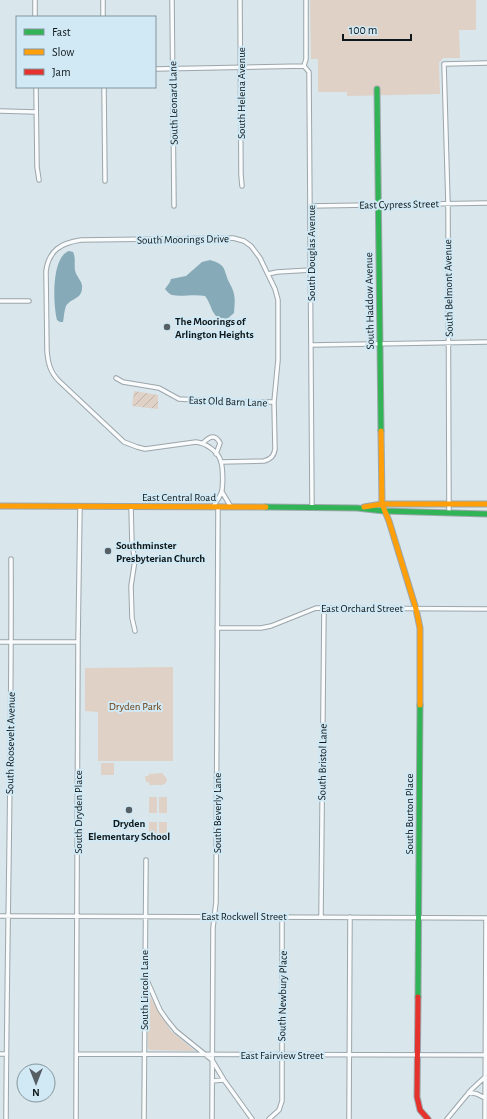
<svg xmlns="http://www.w3.org/2000/svg" width="487" height="1119" font-family="'Alegreya Sans',sans-serif">
	<style>
		.green { fill: #dfd1c5 }
		.garden { fill: url(#garden-furrows) }
		.water { fill: #86aab8 }
		.lines { fill: none; stroke-linecap: round; stroke-linejoin: round }
		.street-casing { stroke: #9ca6ab; stroke-width: 5.5 }
		.fast-casing { stroke: #9ca6ab; stroke-width: 7 }
		.slow-casing { stroke: #9ca6ab; stroke-width: 7 }
		.jam-casing { stroke: #9ca6ab; stroke-width: 7 }
		.street { stroke: #f9fbfc; stroke-width: 3.5 }
		.fast { stroke: #30b455; stroke-width: 5 }
		.slow { stroke: #ff9f0a; stroke-width: 5 }
		.jam { stroke: #e5322d; stroke-width: 5 }
		.poi-dot { fill: #555f64; stroke: #d1e9f4; stroke-width: 1.5 }
		.labels { text-anchor: middle; stroke-width: 4; stroke-linejoin: round; paint-order: stroke }
		.street-label { font-size: 11px; fill: #0e171a; stroke: #d1e9f4 }
		.poi-label { font-size: 11px; font-weight: bold; fill: #0e171a; stroke: #d1e9f4; text-anchor: start }
		.park-label { font-size: 11px; fill: #68390b; stroke: #d1e9f4 }
	</style>
	<defs>
		<pattern id="garden-furrows" width="10" height="10" patternUnits="userSpaceOnUse"><rect width="10" height="10" fill="#dfd1c5"/><path d="M-1 1l2-2M0 10L10 0M9 11l2-2" fill="none" stroke="#beb3a9"/></pattern>
	</defs>
	<rect width="100%" height="100%" fill="#d9e6ec"/>
	<!-- green -->
	<path class="green" d="M310,0H476V30H459L460,58H443L439,63L440,94L347,96V92H318V59H311Z
		M173,667V761H98V712L85,711V668Z
		M101,763H114V775H101Z
		M162,773L167,779L166,783L162,785H149V782H146L145,776H148L149,774Z
		M149,797H157V813H149Z
		M159,797H167V813H159Z
		M149,822H157V838H149Z
		M159,822H167V838H159Z
		M147,995H149L171,1031L195,1051L150,1050L148,1049Z"/>
	<!-- garden -->
	<path class="garden" d="M134,391L158,395V409L132,406Z"/>
	<!-- water -->
	<path class="water" d="M69,251L73,252C76,258 74,264 75,270C76,277 83,281 82,288C82,299 71,298 66,306C64,311 64,317 63,322H60L57,320C53,305 51,257 69,251Z
		M210,260C227,265 223,269 229,282C236,295 235,298 234,313L227,319C211,320 213,306 205,296C194,294 181,297 172,295C169,294 167,291 165,289L170,282L171,279L186,276L202,262Z"/>
	<g class="lines">
		<!-- street casing -->
		<g class="street-casing">
			<path id="street" d="M35,0V17
				M103,0V17
				M172,0L174,206
				M240,0L241,175L242,186
				M306,0V59L304,66L309,72L312,508
				M155,69L304,66
				M36,87L37,167L39,180
				M104,87L105,181
				M0,111L36,112
				M310,206L487,203
				M268,274L277,272L311,270
				M0,301H29
				M312,345L487,342
				M116,378L123,382L159,388L179,399L232,402H274
				M203,443C209,437 215,433 220,443L216,454
				M222,492L231,507
				M131,506L132,545L135,560L131,586L132,618L135,631
				M213,507C216,502 221,496 222,490C223,484 223,468 221,462C219,452 206,443 196,442L145,449L137,447L124,442L59,381C50,372 48,363 47,351L46,271C49,250 61,243 81,240L233,238L244,241L251,246L260,258L275,289L278,300V360L274,402L275,449C274,456 271,459 264,461L221,462
				M449,513L448,204L444,64L487,63
				M217,628H261L271,626L316,608L487,609
				M0,642H78
				M0,916L487,918
				M321,917L324,608
				M146,978L160,1010L167,1020L176,1031L212,1060L224,1080L252,1119
				M0,1054H6
				M77,1054L487,1055
				M212,1081L223,1080
				M469,1092L477,1094L485,1098
				M6,1119C7,932 12,746 11,559
				M76,1119L78,642L80,506
				M144,1119L146,860
				M212,1119L213,928L216,902L218,507
				M269,1119L279,1110L282,1101V916
				M349,1119L350,917
				M447,1119L471,1090L485,1077
				M485,1119L486,918"/>
		</g>
		<!-- fast casing -->
		<g class="fast-casing">
			<path id="fast" d="M377,89L381,431
				M266,507L357,508L384,511L487,514
				M418,997L420,705"/>
		</g>
		<!-- slow casing -->
		<g class="slow-casing">
			<path id="slow" d="M381,431L382,504L389,521L416,609L420,628V705
				M0,506L266,507
				M364,507L382,504H487"/>
		</g>
		<!-- jam casing -->
		<g class="jam-casing">
			<path id="jam" d="M418,997L417,1097L420,1110L428,1119"/>
		</g>
		<!-- street -->
		<use href="#street" class="street"/>
		<!-- fast -->
		<use href="#fast" class="fast"/>
		<!-- slow -->
		<use href="#slow" class="slow"/>
		<!-- jam -->
		<use href="#jam" class="jam"/>
	</g>
	<!-- markers -->
	<g class="poi-dot">
		<circle cx="167" cy="327" r="4"/>
		<circle cx="108" cy="551" r="4"/>
		<circle cx="129" cy="810" r="4"/>
	</g>
	<g class="labels">
		<!-- street labels -->
		<g class="street-label">
			<text transform="translate(241 93) rotate(-90)" y="4">South Helena Avenue</text>
			<text transform="translate(173 103) rotate(-91)" y="4">South Leonard Lane</text>
			<text transform="translate(399 204) rotate(-1)" y="4">East Cypress Street</text>
			<text transform="translate(183 239) rotate(-1)" y="4">South Moorings Drive</text>
			<text transform="translate(311 253) rotate(-90)" y="4">South Douglas Avenue</text>
			<text transform="translate(448 288) rotate(-91)" y="4">South Belmont Avenue</text>
			<text transform="translate(369 301) rotate(-91)" y="4">South Haddow Avenue</text>
			<text transform="translate(228 401) rotate(2)" y="4">East Old Barn Lane</text>
			<text x="179" y="501">East Central Road</text>
			<text x="362" y="612">East Orchard Street</text>
			<text transform="translate(10 743) rotate(-89)" y="4">South Roosevelt Avenue</text>
			<text transform="translate(322 762) rotate(-89)" y="4">South Bristol Lane</text>
			<text transform="translate(78 812) rotate(-90)" y="4">South Dryden Place</text>
			<text transform="translate(217 813) rotate(-90)" y="4">South Beverly Lane</text>
			<text transform="translate(409 814) rotate(-90)" y="4">South Burton Place</text>
			<text x="244" y="920">East Rockwell Street</text>
			<text transform="translate(144 990) rotate(-90)" y="4">South Lincoln Lane</text>
			<text transform="translate(282 996) rotate(-89)" y="4">South Newbury Place</text>
			<text x="282" y="1059">East Fairview Street</text>
		</g>
		<!-- poi labels -->
		<g class="poi-label">
			<text x="175" y="325">The Moorings of<tspan x="175" dy="13">Arlington Heights</tspan></text>
			<text x="116" y="549">Southminster<tspan x="116" dy="13">Presbyterian Church</tspan></text>
			<text x="129" y="827" text-anchor="middle">Dryden<tspan x="129" dy="13">Elementary School</tspan></text>
		</g>
		<!-- park labels -->
		<g class="park-label">
			<text x="135" y="710">Dryden Park</text>
		</g>
	</g>
	<!-- legend -->
	<rect x="16" y="16" width="140" height="72" fill="#d1e9f4" stroke="#83959d"/>
	<rect x="24" y="29" width="20" height="6" fill="#30b455" stroke="#83959d"/>
	<text x="52" y="36" font-size="12" fill="#0e171a">Fast</text>
	<rect x="24" y="49" width="20" height="6" fill="#ff9f0a" stroke="#83959d"/>
	<text x="52" y="56" font-size="12" fill="#0e171a">Slow</text>
	<rect x="24" y="69" width="20" height="6" fill="#e5322d" stroke="#83959d"/>
	<text x="52" y="76" font-size="12" fill="#0e171a">Jam</text>
	<!-- north arrow -->
	<g transform="translate(36 1083) rotate(180)"><circle r="19" fill="#d1e9f4" stroke="#83959d"/>
	<path d="M0-3L7 15L0 10L-7 15Z" fill="#555f64"/>
	<text y="-6" font-size="11" font-weight="bold" text-anchor="middle" fill="#0e171a">N</text>
	</g>
	<!-- scale -->
	<path d="M343 34v6h68v-6" fill="none" stroke="#0e171a" stroke-width="2"/>
	<text x="349" y="34" font-size="12" fill="#0e171a" stroke="#d1e9f4" stroke-width="3" paint-order="stroke">100 m</text>
</svg>
